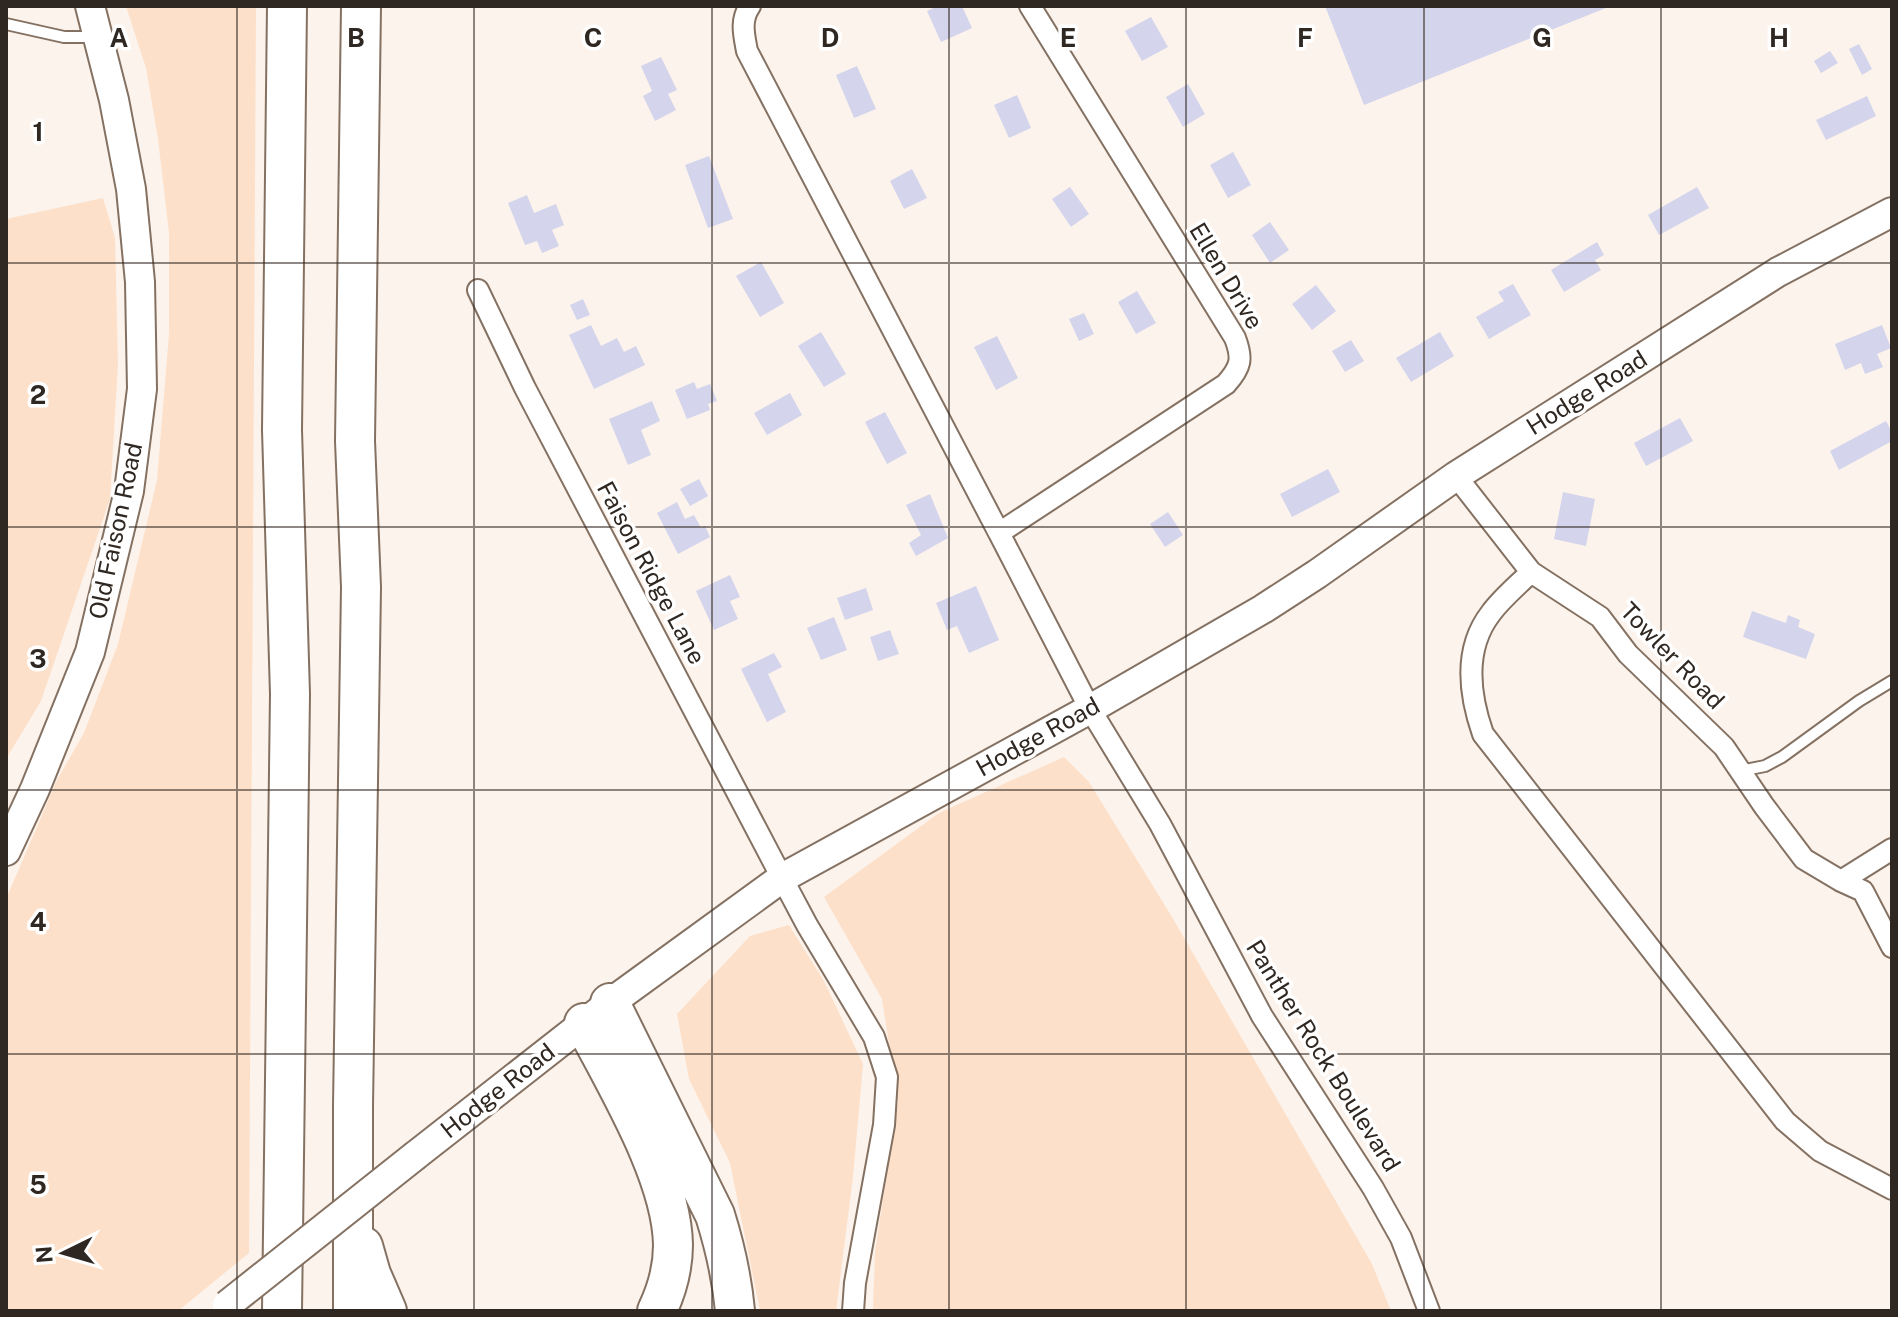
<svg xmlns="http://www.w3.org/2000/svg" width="1898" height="1317" font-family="'Public Sans',sans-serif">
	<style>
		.green { fill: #fde0c9 }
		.building { fill: #d4d4ec }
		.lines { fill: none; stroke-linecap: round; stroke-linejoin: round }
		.lane-casing { stroke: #847162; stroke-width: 14 }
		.street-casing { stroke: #847162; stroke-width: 24 }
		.secondary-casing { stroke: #847162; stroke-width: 32 }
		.highway-casing { stroke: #847162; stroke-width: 42 }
		.lane { stroke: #fff; stroke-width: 10 }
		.street { stroke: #fff; stroke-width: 20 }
		.secondary { stroke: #fff; stroke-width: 28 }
		.highway { stroke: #fff; stroke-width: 38 }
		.secondary-bridge-casing { stroke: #847162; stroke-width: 32; stroke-linecap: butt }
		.secondary-bridge { stroke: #fff; stroke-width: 28 }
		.grid { fill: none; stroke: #2f2721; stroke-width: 2; stroke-opacity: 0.55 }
		.labels { text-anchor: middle; stroke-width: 7; stroke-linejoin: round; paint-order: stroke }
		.street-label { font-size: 24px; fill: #2f2721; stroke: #fff }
		.grid-label { font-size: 26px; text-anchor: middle; font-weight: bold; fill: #2f2721; stroke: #fff; stroke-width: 7; stroke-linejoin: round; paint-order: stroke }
	</style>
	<rect width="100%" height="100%" fill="#fcf3ec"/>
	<!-- green -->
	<path class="green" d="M126,6H256L249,1253L178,1311H6V899L57,780L84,733L118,644L157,480L169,334V233L158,139L146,68Z
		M103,198L115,238L118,364L110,499L41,701L6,759V219Z
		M1064,757L1089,782L1172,917L1372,1264L1391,1311H873L875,1251L898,1103L882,999L824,897L939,813Z
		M789,925L824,981L863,1064L853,1177L836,1311H760L730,1163L689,1079L677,1014L750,936Z"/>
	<!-- building -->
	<path class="building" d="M938,6H962L972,28L941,42L927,11Z
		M1325,6H1611L1364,105Z
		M1151,17L1168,47L1142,61L1125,31Z
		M1859,44L1872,69L1862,75L1849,49Z
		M1830,51L1838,63L1821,73L1814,61Z
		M661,57L677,90L668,94L676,110L655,121L643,96L652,91L641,66Z
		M857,66L876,109L854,118L836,75Z
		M1188,84L1205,114L1183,127L1166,97Z
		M1017,95L1031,128L1009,138L994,105Z
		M1867,96L1876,116L1826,140L1816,120Z
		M1233,152L1251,185L1228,198L1210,165Z
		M709,156L733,219L708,228L685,165Z
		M912,169L927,198L904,209L890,181Z
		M1070,187L1089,214L1071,227L1052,199Z
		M1697,187L1709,208L1659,235L1648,215Z
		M527,195L534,213L556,204L564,225L552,230L559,246L542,253L537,241L525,245L508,203Z
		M1270,222L1289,250L1270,263L1252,235Z
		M1597,242L1604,255L1595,260L1601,270L1564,292L1551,270Z
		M761,262L784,303L760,317L736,276Z
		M1513,284L1531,315L1489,339L1476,317L1504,301L1498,292Z
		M1316,285L1336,311L1312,330L1292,304Z
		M1137,291L1156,323L1136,334L1118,302Z
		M583,299L590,315L577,320L570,305Z
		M1084,313L1094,334L1079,341L1069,319Z
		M591,325L601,346L617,338L624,352L636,346L645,365L594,389L569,335Z
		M1882,325L1891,348L1877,354L1883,367L1865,374L1861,363L1845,370L1835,344Z
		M821,332L846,374L824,387L798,346Z
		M1440,332L1454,356L1411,382L1396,358Z
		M997,336L1018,378L996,390L974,347Z
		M1351,340L1364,361L1345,372L1332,351Z
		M694,382L697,389L710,384L717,401L708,404L710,410L687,419L675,390Z
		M790,393L802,415L767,435L754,413Z
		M652,401L660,421L641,430L651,455L628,465L609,419Z
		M885,412L907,453L887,464L865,422Z
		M1680,418L1693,441L1646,466L1634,443Z
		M1886,421L1892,432V441L1839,470L1830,451Z
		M1328,469L1340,492L1292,517L1280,494Z
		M699,479L708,496L690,506L680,489Z
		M1563,492L1595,499L1586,546L1554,539Z
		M930,494L948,538L916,556L909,543L921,535L906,505Z
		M677,502L685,519L694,515L701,528L705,526L710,537L678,554L657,513Z
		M1168,512L1183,535L1165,547L1150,524Z
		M730,575L740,597L730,601L738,619L714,630L696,591Z
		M976,586L999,640L969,653L957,626L947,630L936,603Z
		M866,588L873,610L845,620L837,598Z
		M1752,611L1786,623L1788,615L1800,620L1798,627L1815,634L1806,659L1743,637Z
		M834,617L847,650L821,660L807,628Z
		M890,630L899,654L878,661L870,637Z
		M774,653L782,667L768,674L786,712L767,722L741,669Z"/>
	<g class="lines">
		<!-- lane casing -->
		<g class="lane-casing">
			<path id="lane" d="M6,24L64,37H94
				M1740,771L1765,766L1782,757L1859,701L1892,681"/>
		</g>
		<!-- street casing -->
		<g class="street-casing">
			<path id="street" d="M750,6C740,20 744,35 747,51L999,533L1226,384C1241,367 1243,359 1235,338L1030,6
				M478,290L525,388L782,878L807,925L874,1037L887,1077L884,1125L855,1283L853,1311
				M1456,476L1531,572L1600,617L1628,654L1724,747L1764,806L1804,859L1841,881L1863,891L1892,947
				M999,533L1090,709L1160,824L1262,1016L1373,1188L1401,1238L1429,1311
				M1531,572C1518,585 1502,598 1491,613C1463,649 1469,694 1483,734L1785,1121L1820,1151L1892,1189
				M1841,881L1892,849"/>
		</g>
		<!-- secondary casing -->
		<g class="secondary-casing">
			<path id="secondary" d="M6,851L35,789L90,652L129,491L142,389L140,282L131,189L114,100L90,6
				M416,1155L610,1003L782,878L1090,709L1263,609L1317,574L1456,476L1778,272L1892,212"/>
		</g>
		<!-- highway casing -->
		<g class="highway-casing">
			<path id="highway" d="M610,1003L715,1215C725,1247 732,1278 735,1311
				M584,1023C616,1085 672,1176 673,1245C673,1268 667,1290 657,1311
				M363,1246L371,1274L387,1311
				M282,1311L290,694L282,430L287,6
				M353,1311V1106L361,587L355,441L361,6"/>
		</g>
		<!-- lane -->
		<use href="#lane" class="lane"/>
		<!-- street -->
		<use href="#street" class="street"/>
		<!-- secondary -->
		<use href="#secondary" class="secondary"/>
		<!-- highway -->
		<use href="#highway" class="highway"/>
		<!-- secondary-bridge casing -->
		<g class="secondary-bridge-casing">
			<path id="secondary-bridge" d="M227,1305L416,1155"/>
		</g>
		<!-- secondary-bridge -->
		<use href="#secondary-bridge" class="secondary-bridge"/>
	</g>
	<!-- grid -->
	<path class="grid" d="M237,6V1311M474,6V1311M712,6V1311M949,6V1311M1186,6V1311M1424,6V1311M1661,6V1311M6,263H1892M6,527H1892M6,790H1892M6,1054H1892"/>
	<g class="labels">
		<!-- street labels -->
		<g class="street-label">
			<text transform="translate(1226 276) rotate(59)" y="8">Ellen Drive</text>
			<text transform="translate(1587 393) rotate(-32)" y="8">Hodge Road</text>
			<text transform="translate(116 531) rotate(-78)" y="8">Old Faison Road</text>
			<text transform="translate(651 573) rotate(62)" y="8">Faison Ridge Lane</text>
			<text transform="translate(1672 656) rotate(46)" y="8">Towler Road</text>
			<text transform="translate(1038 737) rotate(-29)" y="8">Hodge Road</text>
			<text transform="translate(1323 1056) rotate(58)" y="8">Panther Rock Boulevard</text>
			<text transform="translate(498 1091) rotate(-38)" y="8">Hodge Road</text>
		</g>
	</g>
	<g class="grid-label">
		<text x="119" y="47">A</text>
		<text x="356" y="47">B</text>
		<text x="593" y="47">C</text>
		<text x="830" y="47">D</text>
		<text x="1068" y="47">E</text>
		<text x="1305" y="47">F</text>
		<text x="1542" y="47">G</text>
		<text x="1779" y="47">H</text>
		<text x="38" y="141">1</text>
		<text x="38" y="404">2</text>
		<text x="38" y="668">3</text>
		<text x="38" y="931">4</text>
		<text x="38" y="1194">5</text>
	</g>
	<!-- border -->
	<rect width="1898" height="1317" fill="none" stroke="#2f2721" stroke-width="16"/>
	<!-- north arrow -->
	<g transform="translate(64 1253) rotate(265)" stroke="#ffffff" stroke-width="6" paint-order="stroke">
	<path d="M0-6L14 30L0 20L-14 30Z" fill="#2f2721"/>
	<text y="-12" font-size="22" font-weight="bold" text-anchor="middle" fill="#2f2721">N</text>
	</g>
</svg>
